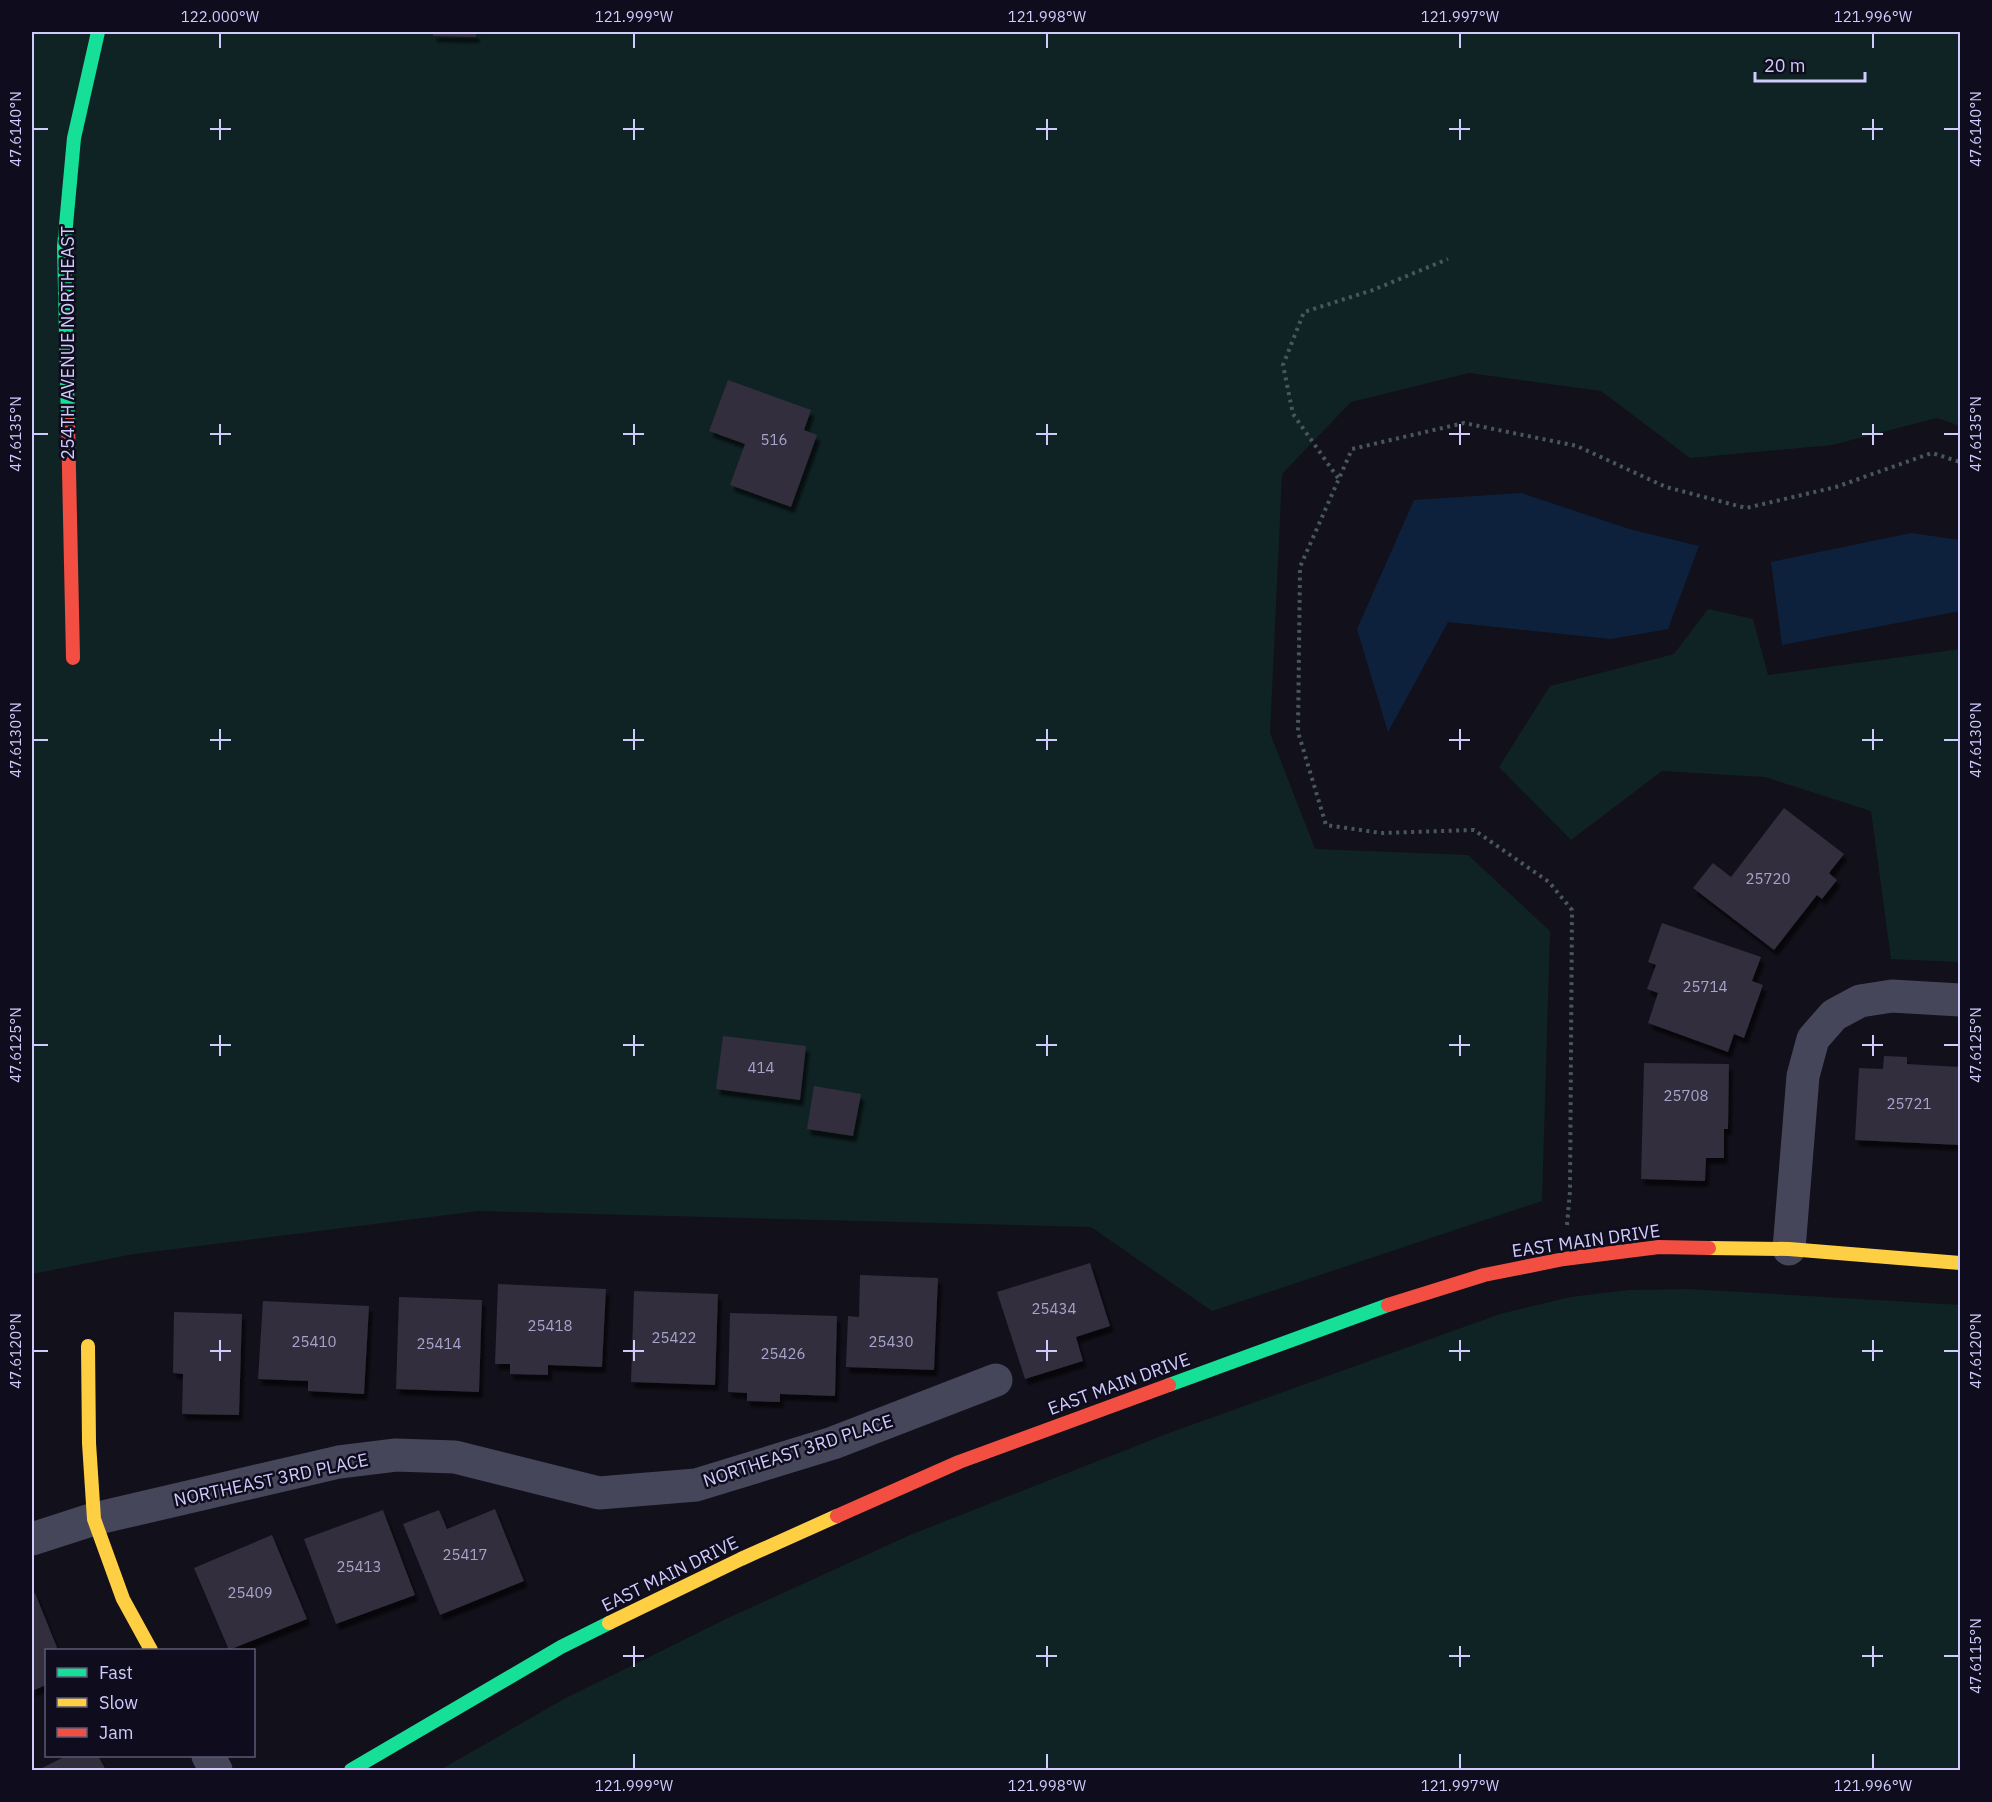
<svg xmlns="http://www.w3.org/2000/svg" width="1992" height="1802" font-family="'IBM Plex Sans',sans-serif">
	<style>
		.green { fill: #102324 }
		.water { fill: #0e213c }
		.building { fill: #302e3c; filter: url(#shadow) }
		.lines { fill: none; stroke-linecap: round; stroke-linejoin: round }
		.path { stroke: #485661; stroke-width: 4; stroke-dasharray: 3 4.5; stroke-linecap: butt }
		.street { stroke: #45465a; stroke-width: 33 }
		.fast { stroke: #16e098; stroke-width: 14 }
		.slow { stroke: #ffcf43; stroke-width: 14 }
		.jam { stroke: #f24e42; stroke-width: 14 }
		.ticks { fill: none; stroke: #cfcbfc; stroke-width: 2 }
		.labels { text-anchor: middle; stroke-width: 5; stroke-linejoin: round; paint-order: stroke }
		.number-label { font-size: 15px; fill: #a7a4cc }
		.street-label { font-size: 18px; fill: #cfcbfc; stroke: #0f0d1d }
		.neatline { fill: none; stroke: #cfcbfc; stroke-width: 2 }
		.ticks-label { font-size: 15px; text-anchor: middle; fill: #cfcbfc }
	</style>
	<defs>
		<filter id="shadow"><feDropShadow dx="3.5" dy="6" stdDeviation="1.5" flood-color="#0009"/></filter>
	</defs>
	<rect width="100%" height="100%" fill="#12101a"/>
	<!-- green -->
	<path class="green" d="M32,32H1960V426L1937,418L1832,445L1690,458L1601,391L1469,373L1351,402L1282,474L1270,733L1315,849L1468,855L1550,931L1542,1201L1212,1311L1091,1227L478,1211L134,1254L32,1274Z
		M1708,609L1753,619L1768,675L1960,649V962L1891,959L1871,811L1765,777L1662,771L1571,840L1499,767L1550,686L1674,654Z
		M1689,1289L1960,1305V1770H440L564,1699L728,1618L910,1535L1169,1433L1500,1314L1570,1297L1630,1290Z"/>
	<!-- water -->
	<path class="water" d="M1521,493L1629,529L1699,546L1668,629L1611,639L1448,622L1388,732L1357,629L1414,500Z
		M1911,533L1960,540V611L1782,645L1771,562Z"/>
	<!-- building -->
	<path class="building" d="M433,32H476V37L433,36Z
		M728,380L811,410L804,430L817,435L791,507L730,485L745,444L709,431Z
		M1784,808L1844,854L1829,873L1837,880L1822,899L1817,895L1774,950L1693,888L1713,863L1731,877Z
		M1662,923L1761,957L1752,981L1763,985L1744,1038L1734,1034L1728,1052L1648,1023L1658,993L1647,989L1656,965L1648,962Z
		M723,1036L806,1046L800,1100L716,1089Z
		M1884,1056L1907,1057V1064L1960,1067V1145L1855,1140L1859,1068L1883,1069Z
		M1644,1063L1729,1064L1728,1129H1724V1158H1706L1705,1181L1641,1179Z
		M814,1086L861,1094L853,1136L807,1129Z
		M1090,1263L1110,1326L1076,1337L1083,1361L1025,1379L997,1292Z
		M860,1275L938,1278L934,1370L846,1367L848,1316L859,1317Z
		M498,1284L606,1289L602,1367L548,1365V1375L510,1374V1364H495Z
		M634,1291L718,1294L715,1385L631,1382Z
		M399,1297L482,1300L479,1392L396,1389Z
		M263,1301L369,1306L364,1394L308,1391V1381L258,1379Z
		M174,1312L242,1314L239,1415L182,1414L183,1374L173,1373Z
		M730,1313L837,1316L835,1396L780,1394V1402L747,1401V1393L728,1392Z
		M495,1509L524,1581L440,1615L403,1524L439,1510L447,1529Z
		M383,1510L415,1595L336,1624L304,1539Z
		M272,1535L307,1619L229,1650L194,1568Z
		M35,1593L58,1650H46V1685L32,1691V1594Z
		M66,1756H98L106,1770H38Z"/>
	<g class="lines">
		<!-- path -->
		<path class="path" d="M1338,478L1293,414L1283,365L1304,312L1373,290L1448,259
			M1567,1225L1570,1191L1572,910L1549,882L1474,830L1381,833L1326,825L1298,732L1300,567L1352,449L1464,423L1577,446L1666,487L1746,508L1836,487L1932,453L1960,462"/>
		<!-- street -->
		<path class="street" d="M1789,1249L1803,1076L1813,1039L1834,1015L1860,1001L1892,996L1960,1000
			M32,1539L94,1519L339,1462L396,1455L455,1457L599,1493L696,1485L833,1443L996,1380
			M208,1756L216,1770"/>
		<!-- fast -->
		<path class="fast" d="M68,423L64,247L74,138L98,32
			M1169,1385L1388,1305
			M351,1770L561,1647L609,1623"/>
		<!-- slow -->
		<path class="slow" d="M1709,1248L1789,1249L1960,1263
			M88,1346L89,1443L94,1519L123,1599L151,1650
			M609,1623L741,1559L837,1516"/>
		<!-- jam -->
		<path class="jam" d="M68,423L73,658
			M1388,1305L1484,1275L1564,1259L1659,1247L1709,1248
			M837,1516L959,1462L1169,1385"/>
	</g>
	<!-- ticks -->
	<path class="ticks" d="M220,33V48M634,33V48M1047,33V48M1460,33V48M1873,33V48M220,119V140M634,119V140M1047,119V140M1460,119V140M1873,119V140M33,129H48M210,129H231M623,129H644M1036,129H1057M1449,129H1470M1862,129H1883M1944,129H1959M220,424V445M634,424V445M1047,424V445M1460,424V445M1873,424V445M33,434H48M210,434H231M623,434H644M1036,434H1057M1449,434H1470M1862,434H1883M1944,434H1959M220,729V750M634,729V750M1047,729V750M1460,729V750M1873,729V750M33,740H48M210,740H231M623,740H644M1036,740H1057M1449,740H1470M1862,740H1883M1944,740H1959M220,1035V1056M634,1035V1056M1047,1035V1056M1460,1035V1056M1873,1035V1056M33,1045H48M210,1045H231M623,1045H644M1036,1045H1057M1449,1045H1470M1862,1045H1883M1944,1045H1959M220,1340V1361M634,1340V1361M1047,1340V1361M1460,1340V1361M1873,1340V1361M33,1351H48M210,1351H231M623,1351H644M1036,1351H1057M1449,1351H1470M1862,1351H1883M1944,1351H1959M634,1646V1667M1047,1646V1667M1460,1646V1667M1873,1646V1667M623,1656H644M1036,1656H1057M1449,1656H1470M1862,1656H1883M1944,1656H1959M634,1754V1769M1047,1754V1769M1460,1754V1769M1873,1754V1769"/>
	<g class="labels">
		<!-- number labels -->
		<g class="number-label">
			<text x="774" y="445">516</text>
			<text x="1768" y="884">25720</text>
			<text x="1705" y="992">25714</text>
			<text x="761" y="1073">414</text>
			<text x="1686" y="1101">25708</text>
			<text x="1909" y="1109">25721</text>
			<text x="1054" y="1314">25434</text>
			<text x="550" y="1331">25418</text>
			<text x="674" y="1343">25422</text>
			<text x="314" y="1347">25410</text>
			<text x="891" y="1347">25430</text>
			<text x="439" y="1349">25414</text>
			<text x="783" y="1359">25426</text>
			<text x="465" y="1560">25417</text>
			<text x="359" y="1572">25413</text>
			<text x="250" y="1598">25409</text>
		</g>
		<!-- street labels -->
		<g class="street-label">
			<text transform="translate(68 343) rotate(-90)" y="6">254TH AVENUE NORTHEAST</text>
			<text transform="translate(1586 1241) rotate(-8)" y="6">EAST MAIN DRIVE</text>
			<text transform="translate(1119 1384) rotate(-20)" y="6">EAST MAIN DRIVE</text>
			<text transform="translate(798 1451) rotate(-18)" y="6">NORTHEAST 3RD PLACE</text>
			<text transform="translate(271 1480) rotate(-12)" y="6">NORTHEAST 3RD PLACE</text>
			<text transform="translate(670 1574) rotate(-26)" y="6">EAST MAIN DRIVE</text>
		</g>
	</g>
	<!-- border -->
	<rect width="1992" height="1802" fill="none" stroke="#0f0d1d" stroke-width="66"/>
	<!-- legend -->
	<rect x="45" y="1649" width="210" height="108" fill="#0f0d1d" stroke="#5c5976" stroke-width="1.5"/>
	<rect x="57" y="1668" width="30" height="9" fill="#16e098" stroke="#5c5976" stroke-width="1.5"/>
	<text x="99" y="1679" font-size="18" fill="#cfcbfc">Fast</text>
	<rect x="57" y="1698" width="30" height="9" fill="#ffcf43" stroke="#5c5976" stroke-width="1.5"/>
	<text x="99" y="1709" font-size="18" fill="#cfcbfc">Slow</text>
	<rect x="57" y="1728" width="30" height="9" fill="#f24e42" stroke="#5c5976" stroke-width="1.5"/>
	<text x="99" y="1739" font-size="18" fill="#cfcbfc">Jam</text>
	<!-- scale -->
	<path d="M1755 72v9h110v-9" fill="none" stroke="#cfcbfc" stroke-width="3"/>
	<text x="1764" y="72" font-size="18" fill="#cfcbfc" stroke="#0f0d1d" stroke-width="4.5" paint-order="stroke">20 m</text>
	<rect x="33" y="33" width="1926" height="1736" class="neatline"/>
	<g class="ticks-label">
		<text x="220" y="22">122.000°W</text>
		<text x="634" y="22">121.999°W</text>
		<text x="1047" y="22">121.998°W</text>
		<text x="1460" y="22">121.997°W</text>
		<text x="1873" y="22">121.996°W</text>
		<text transform="translate(16 129) rotate(-90)" y="5">47.6140°N</text>
		<text transform="translate(1976 129) rotate(-90)" y="5">47.6140°N</text>
		<text transform="translate(16 434) rotate(-90)" y="5">47.6135°N</text>
		<text transform="translate(1976 434) rotate(-90)" y="5">47.6135°N</text>
		<text transform="translate(16 740) rotate(-90)" y="5">47.6130°N</text>
		<text transform="translate(1976 740) rotate(-90)" y="5">47.6130°N</text>
		<text transform="translate(16 1045) rotate(-90)" y="5">47.6125°N</text>
		<text transform="translate(1976 1045) rotate(-90)" y="5">47.6125°N</text>
		<text transform="translate(16 1351) rotate(-90)" y="5">47.6120°N</text>
		<text transform="translate(1976 1351) rotate(-90)" y="5">47.6120°N</text>
		<text transform="translate(1976 1656) rotate(-90)" y="5">47.6115°N</text>
		<text x="634" y="1791">121.999°W</text>
		<text x="1047" y="1791">121.998°W</text>
		<text x="1460" y="1791">121.997°W</text>
		<text x="1873" y="1791">121.996°W</text>
	</g>
</svg>
